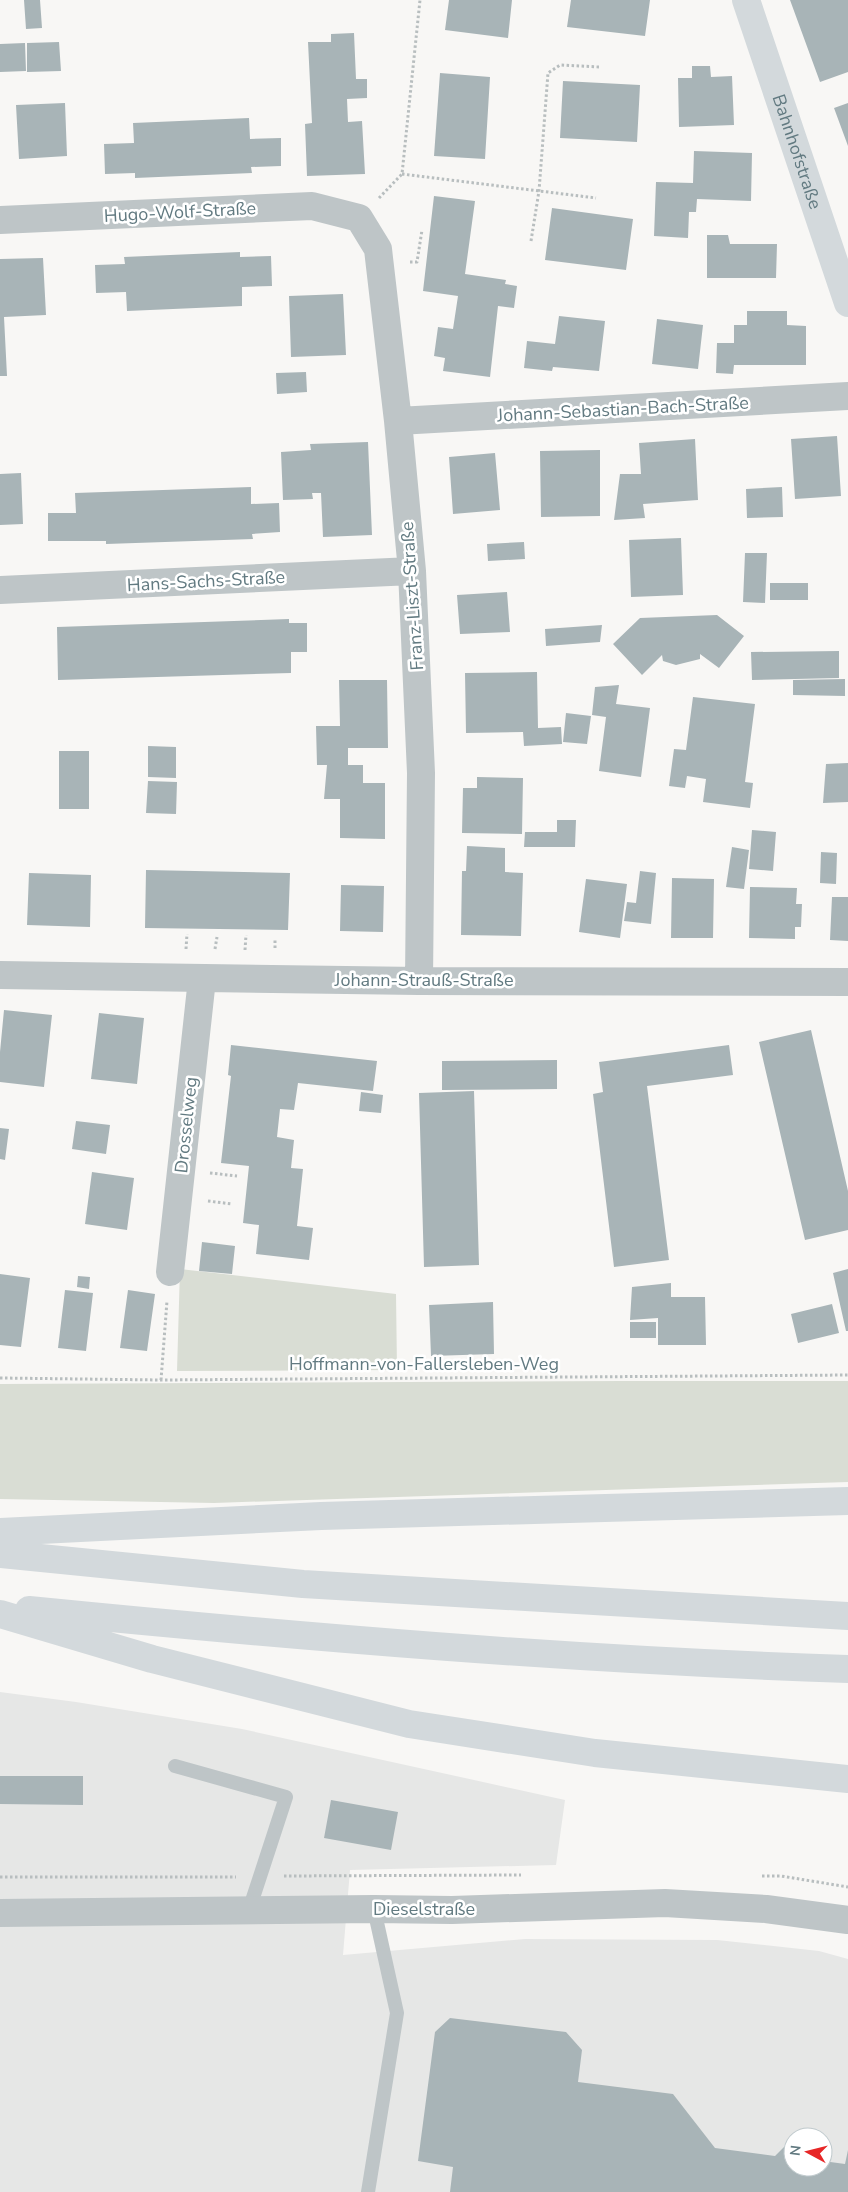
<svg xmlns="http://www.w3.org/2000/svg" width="848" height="2192" font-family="'Nunito Sans',sans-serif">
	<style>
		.built { fill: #e6e7e6; fill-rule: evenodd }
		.green { fill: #d9ddd4 }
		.building { fill: #a8b4b7 }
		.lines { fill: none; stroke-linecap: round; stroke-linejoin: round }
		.path { stroke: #b8bebf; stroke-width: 3; stroke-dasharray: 2.5 2.5; stroke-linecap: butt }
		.lane { stroke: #bec5c7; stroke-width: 14 }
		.street { stroke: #bec5c7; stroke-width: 28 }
		.secondary { stroke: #d3d9dc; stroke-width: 28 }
		.highway { stroke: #d3d9dc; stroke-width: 28 }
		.labels { text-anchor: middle; stroke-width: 5; stroke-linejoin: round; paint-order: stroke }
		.street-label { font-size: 18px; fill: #627a81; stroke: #fff }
	</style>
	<rect width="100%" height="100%" fill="#f8f7f5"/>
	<!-- built -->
	<path class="built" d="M0,1692L76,1702L242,1729L565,1800L556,1865L350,1870L343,1955L525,1939L717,1940L819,1951L848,1959V2192H0ZM793,2137H823V2167H793Z"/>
	<!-- green -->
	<path class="green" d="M180,1269L396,1294L397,1370L177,1371Z
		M622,1381H848V1482L214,1503L0,1499V1384Z"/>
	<!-- building -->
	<path class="building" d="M24,0H40L42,28L26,29Z
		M449,0H512L508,38L445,30Z
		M571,0H650L645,36L567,27Z
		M790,0H848V72L820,82Z
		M354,33L356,79H367V98L347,99L348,122L362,121L365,174L307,176L305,124L312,123L308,42H331V34Z
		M59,42L61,71L27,72V43Z
		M25,43L26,71L0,72V44Z
		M692,66H710L711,77L732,76L734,125L679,127L678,78H692Z
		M440,73L490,77L485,159L434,156Z
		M563,81L640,85L637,142L560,138Z
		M65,103L67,156L19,159L16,105Z
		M848,103V146L834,108Z
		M249,118L250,139L281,138V166L251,167L252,173L135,178V173L105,174L104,144L134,143L133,123Z
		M694,151L752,153L751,201L697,199L696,212H689L688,238L654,236L656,182L693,183Z
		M434,196L475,201L465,274L506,280L505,284L517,286L514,308L498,306L490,377L443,371L445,358L434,356L438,327L453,329L458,296L423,291Z
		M552,208L633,219L626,270L545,260Z
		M707,235H728L730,244H777L776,278H707Z
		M240,252V257L271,256L272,286L242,287V306L127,311L126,292L96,293L95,265L125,264L124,257Z
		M43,258L46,315L4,317L7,376H0V259Z
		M343,294L346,355L291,357L289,296Z
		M747,311H787V325L806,326V365H734L733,374L716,373L717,343H734V325H747Z
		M559,316L605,321L599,371L553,367L552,371L524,368L527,341L555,344Z
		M657,319L703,325L698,369L652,364Z
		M306,372L307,392L277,394L276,373Z
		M837,436L841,496L795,499L791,439Z
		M695,439L698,500L643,504L645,518L614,520L620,474H641L639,443Z
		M368,442L372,535L323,537L321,493H312L313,499L283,500L281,452L311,450L310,444Z
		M600,450V516L541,517L540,451Z
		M495,453L500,510L453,514L449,457Z
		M21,473L23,524L0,525V474Z
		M251,487V504L279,503L280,532L252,534L253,539L165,542L106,544V541H48V513H76L75,493Z
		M782,487L783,517L747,518L746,489Z
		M681,538L683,595L631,597L629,540Z
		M524,542L525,559L488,561L487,544Z
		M745,553H767L765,603L743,602Z
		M770,583H808V600H770Z
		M507,592L510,632L460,634L457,595Z
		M717,615L744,636L719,668L700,654V659L676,665L663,661L662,655L642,675L613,644L640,618Z
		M289,619V623H307V652H291V673L58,680L57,627Z
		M602,625L600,642L546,646L545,629Z
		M839,651V678L752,680L751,652Z
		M537,672L538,728L561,727L562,744L524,746L523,732L466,733L465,673Z
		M845,679V696L793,695V680Z
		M339,680H387L388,748H348V765H363V783H385V839L340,838V799H324L327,765H317L316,726H340Z
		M619,685L616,704L650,708L641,777L599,771L606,717L592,715L595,687Z
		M693,697L755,704L745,782L753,783L750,808L703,802L706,779L687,776L685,788L669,786L674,749L686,750Z
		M566,713L591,716L587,744L563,742Z
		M148,746L176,747V778L148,777Z
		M59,751H89V809H59Z
		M848,763V802L823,803L826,764Z
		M477,777L523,778L522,834L462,833L463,788H477Z
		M148,781L177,782L176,814L146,813Z
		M557,820H576L575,847H524L525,832H557Z
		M752,830L776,832L773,871L749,869Z
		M467,846L505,848V872L523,873L521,936L461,935L462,871H466Z
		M732,847L749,850L744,889L726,887Z
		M821,852L837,853L836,884L820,883Z
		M146,870L290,873L288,930L145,928Z
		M640,871L656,873L651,924L624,921L627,902L636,903Z
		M29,873L91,875L90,927L27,925Z
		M672,878L714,879L713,938H671Z
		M586,879L627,884L620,938L579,932Z
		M341,885L384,886L383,932L340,931Z
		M750,887L797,888L796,904H802L801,927H795V939L749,938Z
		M832,897H848V941L830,940Z
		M4,1010L52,1015L44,1087L0,1082V1052Z
		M99,1013L144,1018L137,1084L91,1079Z
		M811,1030L848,1191V1230L805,1240L759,1042Z
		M231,1045L377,1061L373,1091L298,1083L294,1110L280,1109L277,1137L294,1140L291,1168L303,1169L297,1226L313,1228L309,1260L256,1254L259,1225L243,1223L249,1166L221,1163L231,1076L228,1075Z
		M729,1045L733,1075L647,1086L669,1260L614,1267L593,1094L603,1092L599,1062Z
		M557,1060V1089L442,1090V1061Z
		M474,1091L479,1265L424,1267L419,1093Z
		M361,1092L383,1095L381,1113L359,1111Z
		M76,1121L110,1125L106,1154L72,1149Z
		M0,1128L9,1129L5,1160L0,1159Z
		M92,1172L134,1178L127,1230L85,1224Z
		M202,1242L235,1246L232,1274L199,1271Z
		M848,1269V1331H846L833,1273Z
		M0,1274L30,1278L21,1347L0,1345Z
		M78,1276L90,1277L89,1289L77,1287Z
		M671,1283V1297H705L706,1345H658V1318L630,1320L632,1287Z
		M65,1290L93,1293L86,1351L58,1348Z
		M128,1290L155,1294L147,1351L120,1348Z
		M493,1302L494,1354L431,1356L429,1305Z
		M832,1304L839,1333L798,1343L791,1314Z
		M630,1322H656V1338H630Z
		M0,1776H83V1805L0,1804Z
		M331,1800L398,1812L391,1850L324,1838Z
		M450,2018L566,2032L582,2050L578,2082L673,2094L715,2148L775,2156L788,2143L793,2155V2167H823V2161L845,2164L848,2150V2192H450L453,2167L418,2161L435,2032Z"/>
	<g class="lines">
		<!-- path -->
		<path class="path" d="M402,174L596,198
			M379,198L402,174L420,0
			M531,241L539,191L548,73L560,65L599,67
			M410,262H417L422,230
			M275,948V939
			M186,949L187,934
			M215,949L217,937
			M245,950L246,935
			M210,1173L237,1176
			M208,1201L232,1204
			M0,1378L161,1380L848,1375
			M161,1380L167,1301
			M284,1876L521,1875
			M762,1876H781L848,1887
			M0,1877H236"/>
		<!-- lane -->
		<path class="lane" d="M175,1766L286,1797L249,1910
			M368,2192L397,2013L374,1909"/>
		<!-- street -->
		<path class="street" d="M0,220L312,206L359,218L378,249L379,258L398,421L412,571L421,773L419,981
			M398,421L848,396
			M0,590L412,571
			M0,975L419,981L848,982
			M170,1272L202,979
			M0,1913L374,1909L452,1910L665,1903L766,1909L848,1920"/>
		<!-- secondary -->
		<path class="secondary" id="s1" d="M746,0L848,303"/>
		<!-- highway -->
		<path class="highway" d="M0,1532L321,1516L848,1501
			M0,1554L303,1584L848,1616
			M29,1610C301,1637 575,1660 848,1669
			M0,1614L152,1659L409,1724L595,1753L848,1779"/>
	</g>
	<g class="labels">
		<!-- street labels -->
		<g class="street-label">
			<text dy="6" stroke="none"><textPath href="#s1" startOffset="160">Bahnhofstraße</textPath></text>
			<text transform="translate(180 212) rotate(-3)" y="6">Hugo-Wolf-Straße</text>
			<text transform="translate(623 409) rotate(-3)" y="6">Johann-Sebastian-Bach-Straße</text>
			<text transform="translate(206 581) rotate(-3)" y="6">Hans-Sachs-Straße</text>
			<text transform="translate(412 596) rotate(-94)" y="6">Franz-Liszt-Straße</text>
			<text x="424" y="986">Johann-Strauß-Straße</text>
			<text transform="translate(186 1125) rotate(-84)" y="6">Drosselweg</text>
			<text x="424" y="1370">Hoffmann-von-Fallersleben-Weg</text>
			<text x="424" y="1915">Dieselstraße</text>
		</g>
	</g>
	<!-- north arrow -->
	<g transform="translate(808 2152) rotate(277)"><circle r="24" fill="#ffffff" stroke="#c0cacd"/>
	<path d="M0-4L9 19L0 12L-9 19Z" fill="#e72626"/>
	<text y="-8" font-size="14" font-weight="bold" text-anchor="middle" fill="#627a81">N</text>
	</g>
</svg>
